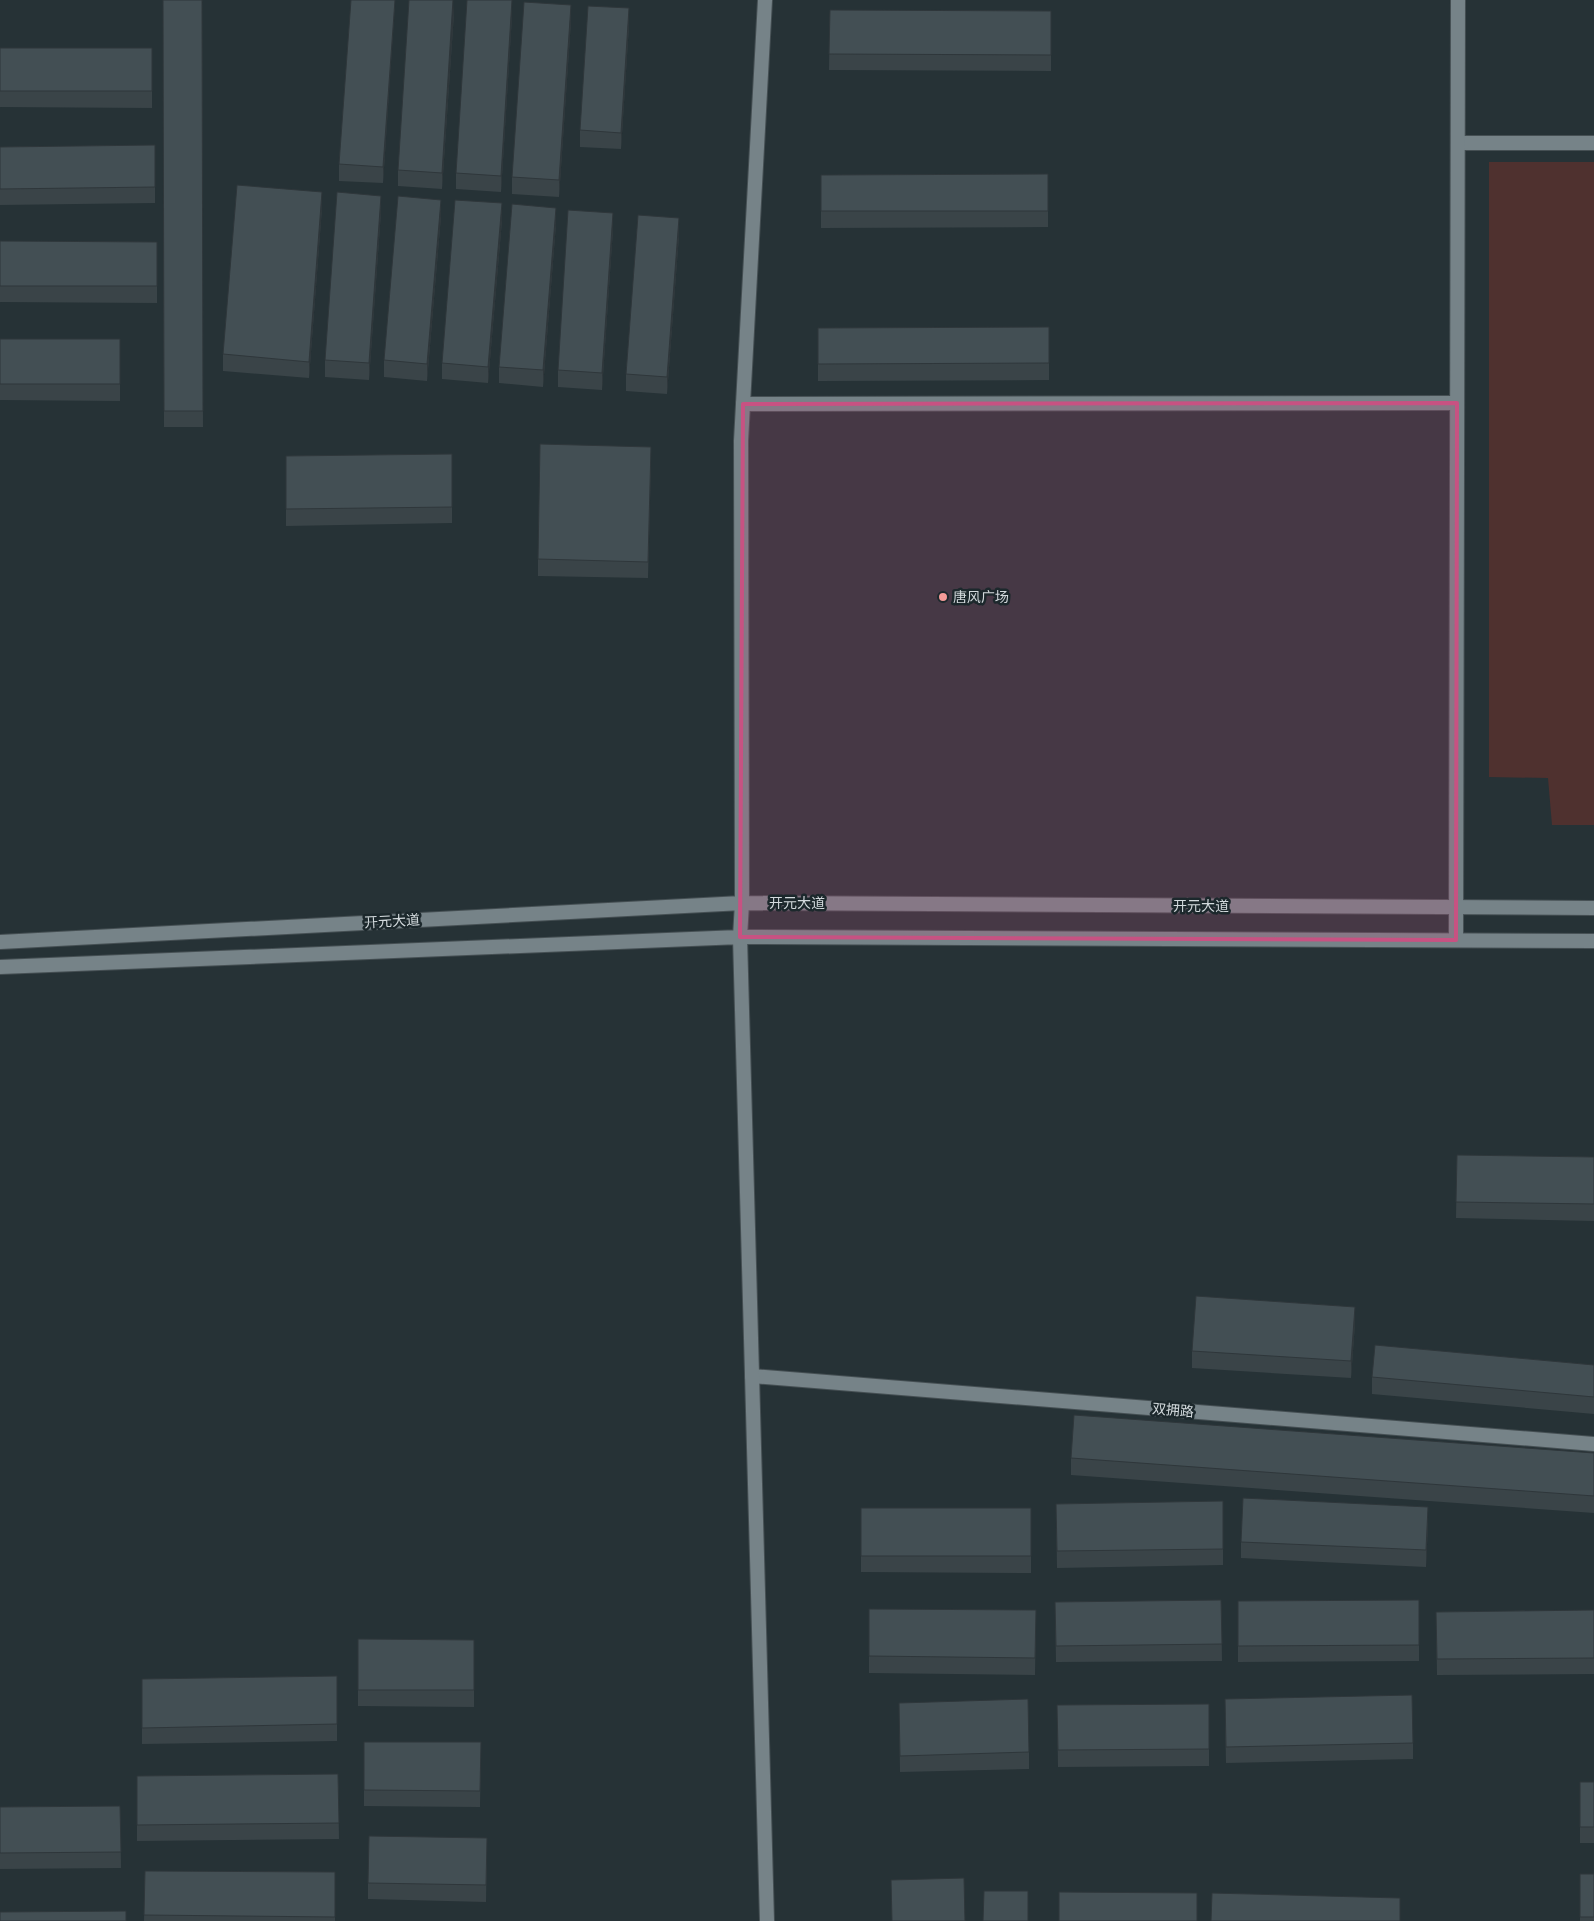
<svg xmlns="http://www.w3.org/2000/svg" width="1594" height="1921" font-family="'Titillium Web','Noto Sans SC',sans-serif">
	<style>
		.green { fill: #4f312f }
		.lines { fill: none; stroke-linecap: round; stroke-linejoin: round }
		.minor-casing { stroke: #454f53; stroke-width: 16 }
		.tertiary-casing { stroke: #454f53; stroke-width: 16 }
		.secondary-casing { stroke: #454f53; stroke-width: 16 }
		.minor { stroke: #768388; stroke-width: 14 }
		.tertiary { stroke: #768388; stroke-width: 14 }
		.secondary { stroke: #768388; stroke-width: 14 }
		.wall { fill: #3a4448 }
		.shaded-wall { fill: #2f373b }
		.building { fill: #434f54; stroke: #2f373b }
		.marked { fill: #c75282; fill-opacity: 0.2; stroke: #c75282; stroke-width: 4; stroke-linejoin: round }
		.poi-dot { fill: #f59b98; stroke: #1c282c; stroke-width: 2 }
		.labels { text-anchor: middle; stroke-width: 5; stroke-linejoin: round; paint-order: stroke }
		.poi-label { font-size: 14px; fill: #d3dadd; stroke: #1c282c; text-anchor: start }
		.street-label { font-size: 14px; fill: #d3dadd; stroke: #1c282c }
	</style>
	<rect width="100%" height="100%" fill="#263236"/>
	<!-- green -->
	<path class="green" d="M1489,162H1594V825H1552L1548,778L1489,777Z"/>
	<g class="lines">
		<!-- minor casing -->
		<g class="minor-casing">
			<path id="minor" d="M1458,143H1594
				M743,404L1457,403"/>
		</g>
		<!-- tertiary casing -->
		<g class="tertiary-casing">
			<path id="tertiary" d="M1456,940L1458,0
				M752,1376L1594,1444"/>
		</g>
		<!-- secondary casing -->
		<g class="secondary-casing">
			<path id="secondary" d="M765,0L741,441L742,903L740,937L767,1921
				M0,942L742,903L1594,908
				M0,967L740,937L1594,941"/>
		</g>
		<!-- minor -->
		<use href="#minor" class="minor"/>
		<!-- tertiary -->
		<use href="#tertiary" class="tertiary"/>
		<!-- secondary -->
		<use href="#secondary" class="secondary"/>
	</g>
	<!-- wall -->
	<path class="wall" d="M163,0H202L203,427H164Z
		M395,0L383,183L339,181V164Z
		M830,10L1051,11V71L829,70Z
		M454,13L442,189L398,186V170Z
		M512,16L501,192L456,189V173Z
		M571,21L559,197L512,194V177Z
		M629,25L621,149L580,147V130Z
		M0,48H152V108L0,107Z
		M155,145V203L0,205V147Z
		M1048,174V227L821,228V175Z
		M322,208L309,378L223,371V354Z
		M381,212L369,380L325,377V360Z
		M441,216L427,381L384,377V360Z
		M502,220L488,383L442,379V363Z
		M556,224L543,387L499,383V367Z
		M613,229L602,390L558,387V370Z
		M679,235L667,394L626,391V374Z
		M0,241L157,242V303L0,302Z
		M1049,327V380L818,381V328Z
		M0,339H120V401L0,400Z
		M452,454V523L286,526V456Z
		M651,463L648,578L538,576V559Z
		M1457,1155L1594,1157V1221L1456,1218Z
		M1355,1323L1351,1378L1192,1368V1351Z
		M1594,1365V1414L1372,1394V1377Z
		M1594,1453V1513L1071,1475V1458Z
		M1223,1501V1565L1057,1568L1056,1504Z
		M861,1508H1031V1573L861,1572Z
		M1428,1523L1426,1567L1241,1558V1542Z
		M1221,1600L1222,1661L1056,1662L1055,1602Z
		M1419,1600V1661L1238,1662V1601Z
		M869,1609L1036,1610L1035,1675L869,1673Z
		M1594,1610V1674L1437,1675L1436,1612Z
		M358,1639L474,1640V1707L358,1706Z
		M337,1676V1741L142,1744V1679Z
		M899,1703L1029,1752V1769L900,1772Z
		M1209,1704V1766L1058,1767L1057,1705Z
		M1225,1716L1413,1743V1759L1226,1763Z
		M364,1742H481L480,1807L364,1806Z
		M338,1774L339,1839L137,1841V1776Z
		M1580,1782H1594V1843H1580Z
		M120,1806L121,1868L0,1869V1807Z
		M487,1838L486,1902L368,1899V1883Z
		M145,1871L335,1872V1921H144Z
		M1580,1874H1594V1921H1580Z"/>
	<!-- shaded-wall -->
	<path class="shaded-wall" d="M395,0V7L383,183V167Z
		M453,0L454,13L442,189V173Z
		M512,0V16L501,192V176Z
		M571,5V21L559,197V180Z
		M629,8V25L621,149V133Z
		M322,192V208L309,378V362Z
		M381,196V212L369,380V363Z
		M441,200V216L427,381V364Z
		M502,203V220L488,383V367Z
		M556,208V224L543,387V370Z
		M613,213V229L602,390V373Z
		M679,218V235L667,394V377Z
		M651,447V463L648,578V562Z
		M1355,1307V1323L1351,1378V1361Z
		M1428,1507V1523L1426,1567V1550Z"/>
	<!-- building -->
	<path class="building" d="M163,0H202L203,411H164Z
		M351,0H395L383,167L339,164Z
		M409,0H453L442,173L398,170Z
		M467,0H512L501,176L456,173Z
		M524,2L571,5L559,180L512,177Z
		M588,6L629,8L621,133L580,130Z
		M830,10L1051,11V55L829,54Z
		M0,48H152V91H0Z
		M155,145V187L0,189V147Z
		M1048,174V211H821V175Z
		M237,185L322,192L309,362L223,354Z
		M337,192L381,196L369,363L325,360Z
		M398,196L441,200L427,364L384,360Z
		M455,200L502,203L488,367L442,363Z
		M512,204L556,208L543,370L499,367Z
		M568,210L613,213L602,373L558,370Z
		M638,215L679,218L667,377L626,374Z
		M0,241L157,242V286H0Z
		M1049,327V363L818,364V328Z
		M0,339H120V384H0Z
		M540,444L651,447L648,562L538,559Z
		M452,454V507L286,509V456Z
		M1457,1155L1594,1157V1204L1456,1202Z
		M1196,1296L1355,1307L1351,1361L1192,1351Z
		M1375,1345L1594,1365V1397L1372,1377Z
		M1074,1415L1594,1453V1496L1071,1458Z
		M1243,1498L1428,1507L1426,1550L1241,1542Z
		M1223,1501V1549L1057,1551L1056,1504Z
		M861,1508H1031V1556H861Z
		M1221,1600L1222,1644L1056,1646L1055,1602Z
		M1419,1600V1645L1238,1646V1601Z
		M869,1609L1036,1610L1035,1658L869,1656Z
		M1594,1610V1658L1437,1659L1436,1612Z
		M358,1639L474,1640V1690H358Z
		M337,1676V1724L142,1728V1679Z
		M1412,1695L1413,1743L1226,1747L1225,1699Z
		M1028,1699L1029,1752L900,1756L899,1703Z
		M1209,1704V1749L1058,1750L1057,1705Z
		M364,1742H481L480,1791L364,1790Z
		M338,1774L339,1823L137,1825V1776Z
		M1580,1782H1594V1827H1580Z
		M120,1806L121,1852L0,1853V1807Z
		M369,1836L487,1838L486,1885L368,1883Z
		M145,1871L335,1872V1917L144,1915Z
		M1580,1874H1594V1917H1580Z
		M964,1878L965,1921H892L891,1880Z
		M984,1891H1028V1921H983Z
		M1059,1892L1197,1893V1921H1059Z
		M1212,1893L1400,1898V1921H1211Z
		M126,1911V1921H0V1912Z"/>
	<!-- marked area -->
	<path class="marked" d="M1457,403L1456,940L740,937L743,404Z"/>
	<!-- markers -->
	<circle class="poi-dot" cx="943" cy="597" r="5"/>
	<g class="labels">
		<!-- poi labels -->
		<g class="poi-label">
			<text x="953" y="602">唐风广场</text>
		</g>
		<!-- street labels -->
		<g class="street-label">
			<text x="797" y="908">开元大道</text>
			<text x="1201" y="911">开元大道</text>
			<text transform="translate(392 921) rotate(-3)" y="5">开元大道</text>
			<text transform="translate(1173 1410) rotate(5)" y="5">双拥路</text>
		</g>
	</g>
</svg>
